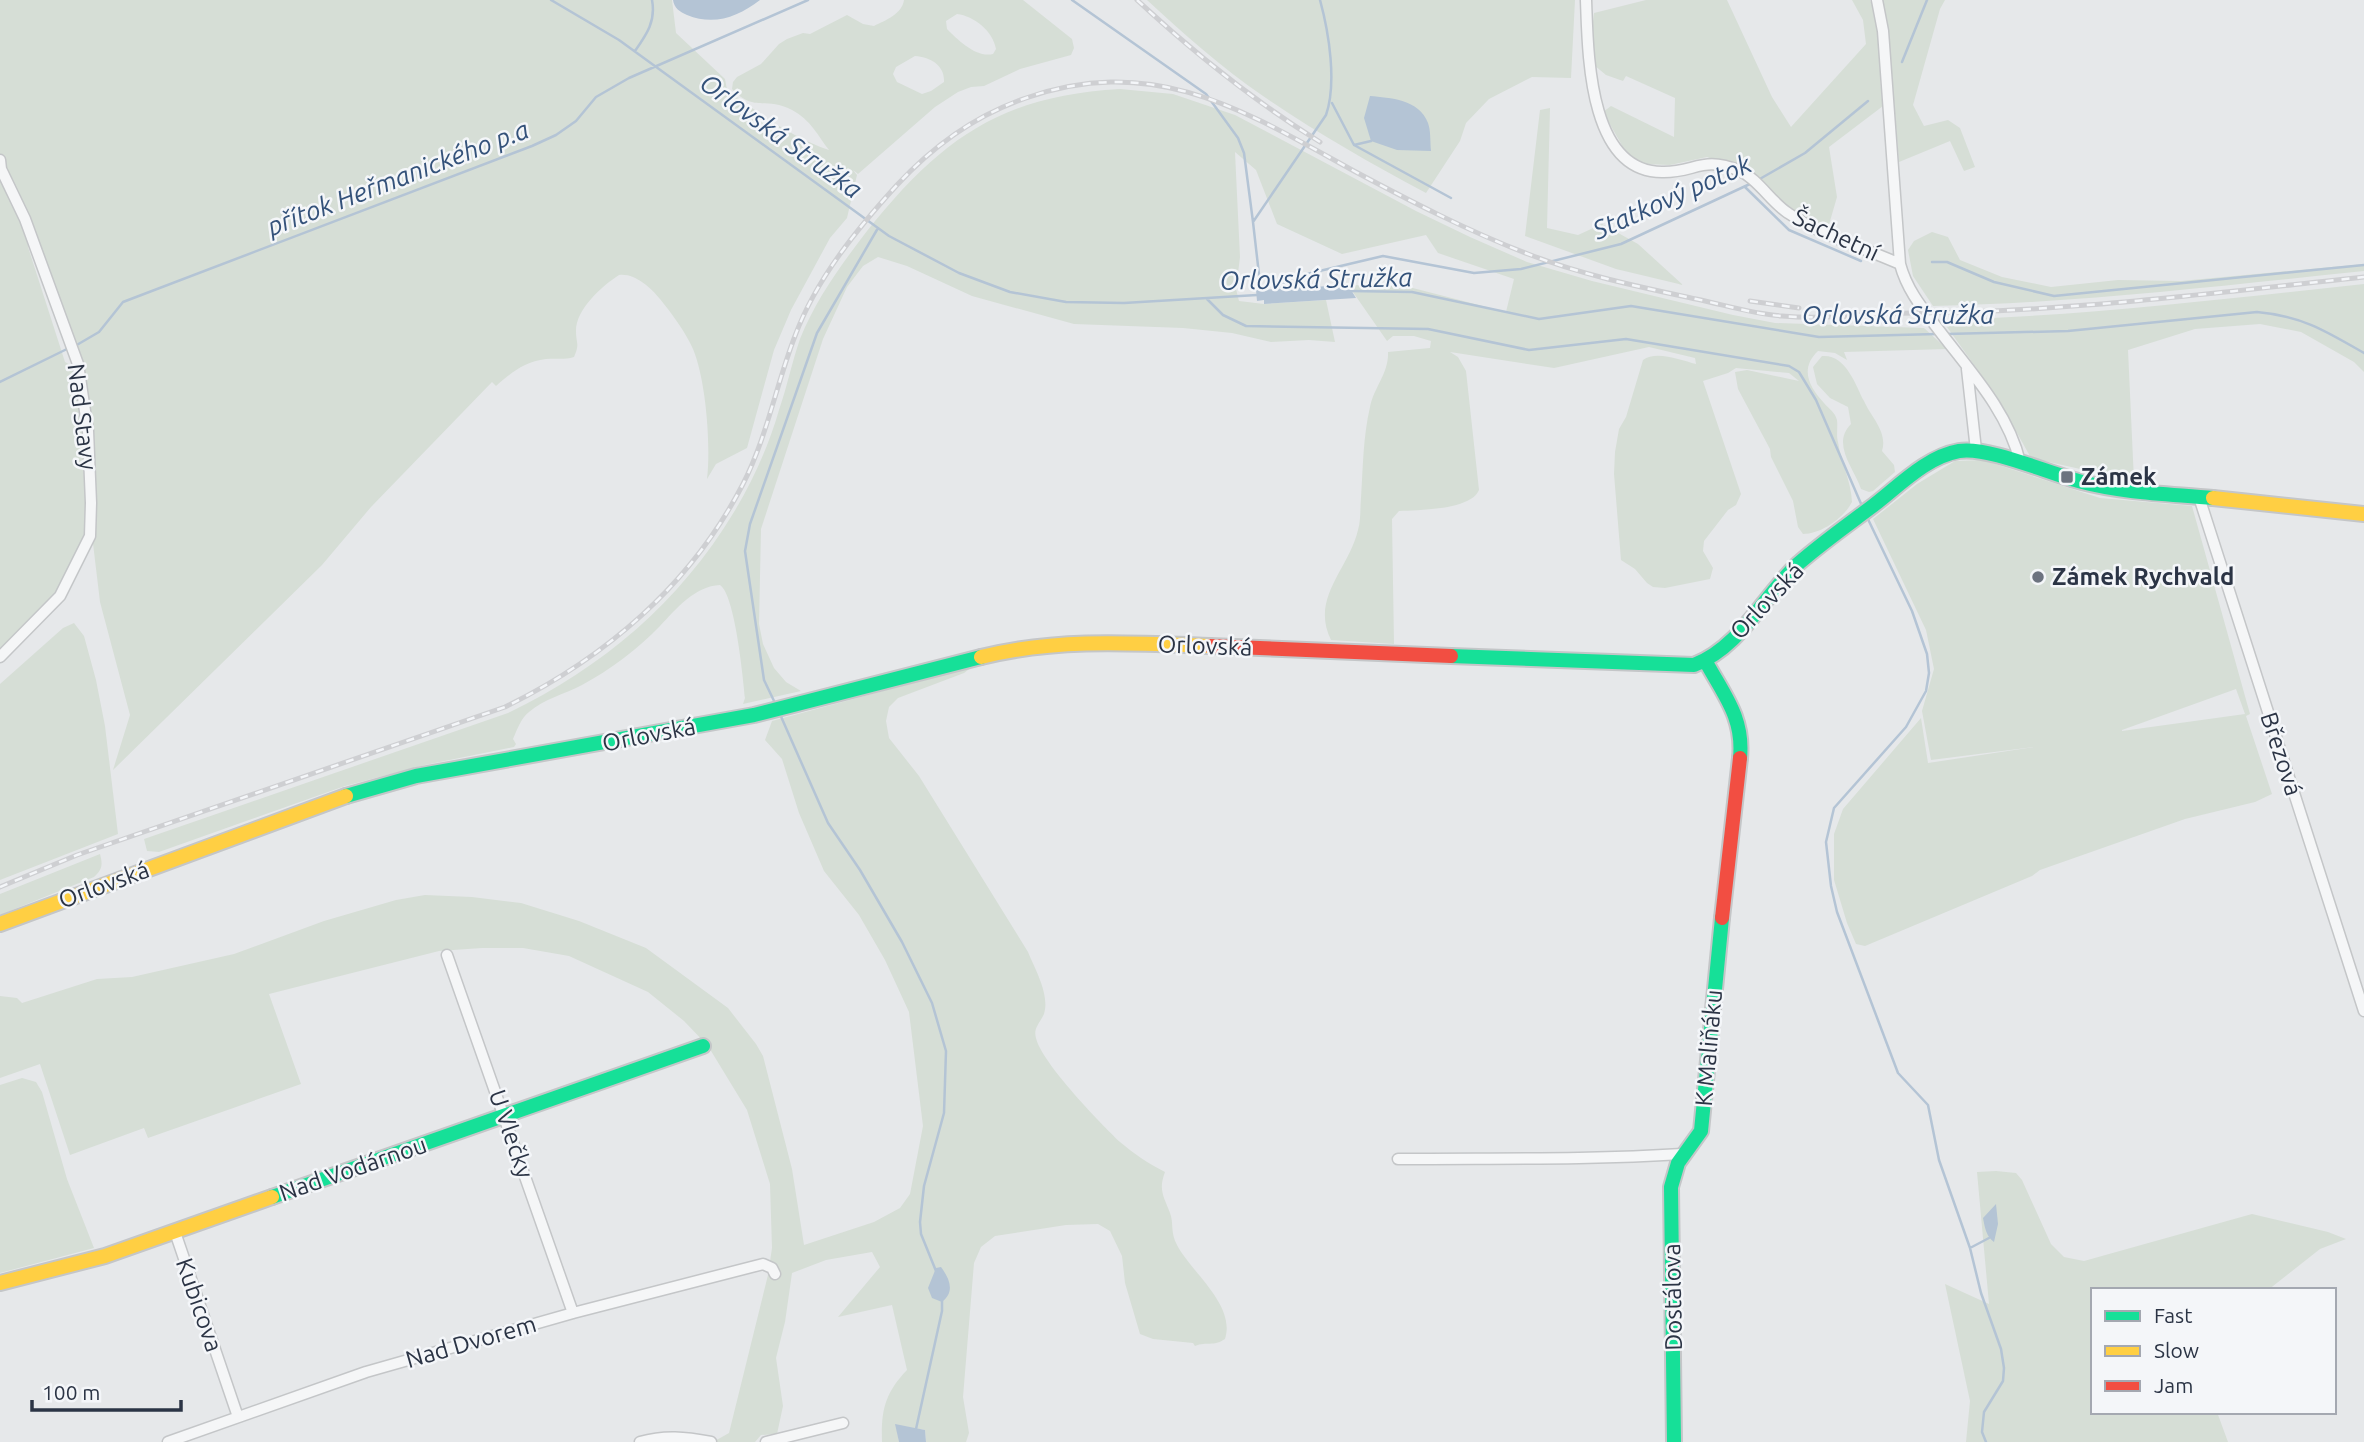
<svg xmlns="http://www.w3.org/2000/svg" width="2364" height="1442" font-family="Ubuntu,sans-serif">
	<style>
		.green { fill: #d6ded6; fill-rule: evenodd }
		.water { fill: #b4c4d5 }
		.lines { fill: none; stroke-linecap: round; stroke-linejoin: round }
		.stream { stroke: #b4c4d5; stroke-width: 2.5 }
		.street-casing { stroke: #c4c6c8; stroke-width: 13 }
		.fast-casing { stroke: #c4c6c8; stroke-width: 18 }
		.slow-casing { stroke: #c4c6c8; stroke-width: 18 }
		.jam-casing { stroke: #c4c6c8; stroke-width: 18 }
		.street { stroke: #f5f6f7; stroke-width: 10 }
		.fast { stroke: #16e098; stroke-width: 14 }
		.slow { stroke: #ffcf43; stroke-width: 14 }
		.jam { stroke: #f24e42; stroke-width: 14 }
		.rail-casing { stroke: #cecfd2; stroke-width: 5 }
		.rail { stroke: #f4f6f9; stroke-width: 2.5; stroke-dasharray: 8; stroke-linecap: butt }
		.poi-dot { fill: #6c737f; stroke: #f4f6f9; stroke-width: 2.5 }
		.labels { text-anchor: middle; stroke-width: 5; stroke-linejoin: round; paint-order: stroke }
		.street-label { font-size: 24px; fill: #2b3445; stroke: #f4f6f9 }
		.poi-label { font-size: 24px; font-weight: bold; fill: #2b3445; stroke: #f4f6f9; text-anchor: start }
		.water-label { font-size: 26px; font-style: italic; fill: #34527a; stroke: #f4f6f9 }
	</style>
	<rect width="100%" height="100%" fill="#e6e8ea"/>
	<!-- green -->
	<path class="green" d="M0,0H672L676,33L725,79L727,90C758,113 793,138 829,150C818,136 811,120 792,110C765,96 755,113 732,89L733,82L737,77L761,64L779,44L787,39L803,33L810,34L847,15L863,24L874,26C886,20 902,14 904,0H1023L1072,39L1074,48L1071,55L1020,69L984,86L971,87L958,92L935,107L858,174L853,170L857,175L847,218L830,238L791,310L774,350L747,448L716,464L707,479C711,446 706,380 693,349C685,331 672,314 660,299C651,288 635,273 619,275C602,286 576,309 576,331C576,343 580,344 574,357C564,360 556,358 546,359C524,362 512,372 496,386L492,382L371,507L322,565L113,770L130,715L100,602L92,535L90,432L74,351L26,222L28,247L65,362L76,368L86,445L88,536L48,605L0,653ZM957,14C974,16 993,31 996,49L993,54C976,58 958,40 947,29L946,21ZM915,56C930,57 945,65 944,82L931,91L922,94L897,82L893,74L896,67Z
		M1147,0H1575L1571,78L1532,77L1489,99L1466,123L1460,141L1426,193C1370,163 1315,132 1263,96C1222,68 1184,34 1147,0Z
		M1646,0H1727L1772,97L1791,127L1866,44L1863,20L1852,0H1870C1884,32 1877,72 1883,106L1829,147L1837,197L1828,228L1787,209L1745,171L1707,157L1670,165L1644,164L1628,156L1603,112L1611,106L1674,137L1675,98L1626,76L1623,81L1606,75L1594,65L1591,39L1594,13Z
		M1882,0H1945L1940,9L1913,105L1924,126L1948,120L1960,128L1975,167L1964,171L1950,141L1899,162L1888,28Z
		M1120,89L1173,94L1235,115L1416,211L1470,237L1527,262L1592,281L1733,315L1775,323L1924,328L1947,349L1844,352L1847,360L1835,353L1818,351C1800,368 1808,386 1824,403C1829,409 1835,412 1837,420C1838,427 1836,435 1838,442C1841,462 1851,481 1852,502C1844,518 1821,534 1803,534L1798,527L1793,501L1771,457L1770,449L1738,389L1735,372L1747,370L1799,381L1789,373L1736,368L1728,373L1703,381L1741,494L1736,505L1728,510L1704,541L1703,551L1713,568L1710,579L1665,588L1653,587L1647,583L1635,569L1621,560L1614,474L1615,452L1619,429L1626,417L1643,360C1656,350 1681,360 1696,364L1695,358L1649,347L1554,368L1450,352L1458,357L1466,371L1479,490C1471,510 1419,510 1399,511L1392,519L1394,644L1331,640C1310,598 1349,569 1358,530C1361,520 1360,509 1361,498C1363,468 1363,437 1370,407C1374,387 1389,373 1388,352L1430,348L1431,341L1414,336H1393L1387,341L1348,285L1405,286L1506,312L1514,279L1438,253L1426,235L1342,254L1277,224L1256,170L1235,152L1240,257L1236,289L1239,301L1264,304L1326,300L1335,342L1309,340L1271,342L1232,333L1183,328L1074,324L972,296L907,266L878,257L863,266L847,287L823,339L761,529L759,624L763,644L774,668L786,682L801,691L743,704L745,698C743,677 735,595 720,585C695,586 676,609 660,626C638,649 610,670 582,685C565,694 544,699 529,712C521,718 517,730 513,739L516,744L514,747L425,765L345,786L159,852L147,851L144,839L508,713C603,667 679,603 734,512C753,481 769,445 779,410C787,387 792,362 800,339C816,299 841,265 867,231C941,139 1000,96 1120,89Z
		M1550,108L1547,228L1578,235L1602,224L1638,244L1683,285L1616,269L1525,236L1540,110Z
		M1932,232L1948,237L1960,260L2002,277L2051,287L2118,280L2181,281L2364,264V271C2220,286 2077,303 1933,306L1913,276L1908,250L1914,241Z
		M2364,284V372L2354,362L2301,332L2260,324L2195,329L2128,350L2134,481L2031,458L1997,397L1942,320C2083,316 2223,299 2364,284Z
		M1822,356C1846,354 1855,384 1864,401C1871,417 1888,432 1882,451L1894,465L1895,472L1873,491L1869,492L1861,489C1854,468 1831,444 1851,424L1848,407L1830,398L1817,384L1813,367Z
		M1983,460L2100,498L2192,506L2250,714L2246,716L2272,794L2255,802L2185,819L2040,870L2032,876L1865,946L1856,944L1847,923L1834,880V834L1843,809L1921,718L1928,763L2041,746L1931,760L1922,711L1934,669L1926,630L1873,519L1917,484L1955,461ZM2236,689L2245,714L2122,731V730Z
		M74,623L84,636L96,680L105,726L118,834L0,880V684L63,628Z
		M972,667L964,673L898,698L889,707L886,721L889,738L919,776L1028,952C1035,969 1050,995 1044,1014C1040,1023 1033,1028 1036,1038C1041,1062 1101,1124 1120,1142C1133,1153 1149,1164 1165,1172C1158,1190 1164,1197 1170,1213C1174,1223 1170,1232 1177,1245C1191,1272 1236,1305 1225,1339C1213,1347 1207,1341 1195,1346L1193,1343L1153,1339L1140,1334L1125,1283L1122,1256L1110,1231L1098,1224L1066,1225L995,1236L981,1247L974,1263L963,1397L969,1433L966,1442H926L925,1430L896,1425L899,1442H882C881,1410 885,1393 907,1370L892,1305L838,1317L880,1267L872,1252L826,1260L792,1273L785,1322L776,1358L783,1406L777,1434L761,1435L755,1442H713L729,1433L768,1275L772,1248L770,1184L747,1110L708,1046L684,1021L648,992L569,956L523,948H482L439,951L269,994L301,1084L148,1138L144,1128L70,1155L40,1064L0,1078V996L17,998L22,1003L97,979L132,977L234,954L324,921L396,900L425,895L472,897L521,903L579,921L646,948L728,1008L756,1044L763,1056L792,1169L804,1245L874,1222L900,1208L910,1194L923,1126L909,1012L885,960L859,915L824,871L799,813L782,759L765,740L772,721Z
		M100,854C103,865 102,870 94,877L0,915V894Z
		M22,1078L36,1082L42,1092L67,1179L94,1248L0,1273V1085Z
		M1996,1171L2016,1173L2022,1180L2051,1244L2064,1257L2084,1261L2252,1214L2328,1232L2346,1239L2320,1249L2268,1290H2093V1412H2217L2228,1442H1966L1970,1401L1945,1284L1989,1304L1977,1172Z"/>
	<!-- water -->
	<path class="water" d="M673,0H760C738,17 714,26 687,15C680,12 674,8 673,0Z
		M1370,96C1390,98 1419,99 1428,123C1431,131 1430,142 1431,151L1397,150L1371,141L1364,118Z
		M1348,285L1356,298L1264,304V300L1257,301L1256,290Z
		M1996,1204L1998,1224L1994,1242C1986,1236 1985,1228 1983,1218Z
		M941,1267C950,1279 955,1292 942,1302L932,1298L928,1288L936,1268Z
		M895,1424L925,1430L926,1442H899Z"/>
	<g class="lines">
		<!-- stream -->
		<path class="stream" d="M551,0L619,40L889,236L959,273L1010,292L1066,302L1124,303L1257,295
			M1072,0L1206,94L1238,138L1244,153L1253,222
			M635,51C647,34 656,21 652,0
			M1902,62L1927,0
			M1332,103L1354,145L1451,198
			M1354,145L1371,141
			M1758,180L1805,153L1868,101
			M1745,187L1789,230L1861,261
			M1932,262H1947L1994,282L2054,296L2364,265
			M1276,289L1294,277L1383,256L1474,273L1521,269L1621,244L1752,183
			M1351,291L1412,292L1539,319L1631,306L1819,337L1937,334
			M1261,292L1253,222L1326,115C1337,83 1329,33 1320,0
			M1207,299L1223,315L1246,326L1428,329L1529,350L1626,339L1789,366L1799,372L1816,400L1862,506
			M1947,334L2068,331L2257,312C2302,316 2326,331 2364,353
			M75,346L99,332L123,302L532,146L556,135L576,121L596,97L629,78L808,0
			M0,382L69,348
			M1866,515L1912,611L1927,654L1929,673L1926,691L1906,727L1834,808L1826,842L1831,886L1837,912L1898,1073L1928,1105L1939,1160L1970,1248L1981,1293L2001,1349L2004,1368L2003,1381L1984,1412L1982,1432L1986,1442
			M775,703L764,680L745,551L750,524L817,333L878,228
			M779,712L828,823L860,870L902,942L932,1003L946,1051L944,1113L924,1186L920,1222L921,1234L936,1271
			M1970,1248L1989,1238
			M916,1429L942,1311V1301"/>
		<!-- street casing -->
		<g class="street-casing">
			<path id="street" d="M1586,0C1588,52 1588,172 1662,172C1695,173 1702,155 1740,171C1758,179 1771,202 1788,213C1820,235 1864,248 1900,264
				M1877,0L1883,31L1900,264C1907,290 1922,308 1938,329C1969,370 2008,411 2020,462
				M0,160L1,169L25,219L78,364L88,431L91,503L90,536L60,596L0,657
				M1967,369L1976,450
				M2199,497L2364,1011
				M447,955L573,1313
				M1398,1159C1492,1158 1588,1160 1682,1154
				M175,1232L238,1417
				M168,1442L366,1372L573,1313L763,1264L772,1268L775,1274
				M640,1442C665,1435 685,1437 711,1442
				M766,1442L843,1423"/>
		</g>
		<!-- fast casing -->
		<g class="fast-casing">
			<path id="fast" d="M1451,656L1694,665C1741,647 1763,596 1799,563C1822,543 1846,526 1870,508C1897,488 1925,457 1959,451C1988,446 2050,474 2082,482C2124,493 2170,494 2213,498
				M1706,662C1724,695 1744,718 1740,758
				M346,796L416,776L754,715L981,657
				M272,1197L703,1046
				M1674,1442L1671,1187L1678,1163L1701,1131L1722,918"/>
		</g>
		<!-- slow casing -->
		<g class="slow-casing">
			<path id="slow" d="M2213,498L2364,514
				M981,657C1056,638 1133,643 1210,646
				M0,924L346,796
				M0,1283L105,1256L272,1197"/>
		</g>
		<!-- jam casing -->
		<g class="jam-casing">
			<path id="jam" d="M1210,646L1451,656
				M1722,918L1740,758"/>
		</g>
		<!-- street -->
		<use href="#street" class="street"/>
		<!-- fast -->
		<use href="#fast" class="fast"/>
		<!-- slow -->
		<use href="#slow" class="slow"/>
		<!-- jam -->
		<use href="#jam" class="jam"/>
		<!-- rail casing -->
		<g class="rail-casing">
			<path id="rail" d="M1137,0C1194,53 1254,101 1320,142
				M1750,301L1799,308
				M1879,313C2042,315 2203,294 2364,277
				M0,887L77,855L505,707C605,658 691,585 743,484C767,437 776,385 795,336C816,279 857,229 897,185C933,146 976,115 1026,98C1155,53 1245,111 1354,171C1410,201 1468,231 1528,254C1582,275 1640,287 1696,299C1725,305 1753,314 1782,316C1817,319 1852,316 1887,313"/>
		</g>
		<!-- rail -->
		<use href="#rail" class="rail"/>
	</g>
	<!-- markers -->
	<g class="poi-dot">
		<rect x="2060" y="470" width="14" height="14" rx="3.5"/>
		<circle cx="2038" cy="577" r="7"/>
	</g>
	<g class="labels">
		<!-- street labels -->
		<g class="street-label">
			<text transform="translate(1836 235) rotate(25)" y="8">Šachetní</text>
			<text transform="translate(82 417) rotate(83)" y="8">Nad Stavy</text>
			<text transform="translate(1767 601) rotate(-47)" y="8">Orlovská</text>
			<text transform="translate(1205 646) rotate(2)" y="8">Orlovská</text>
			<text transform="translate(649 735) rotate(-11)" y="8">Orlovská</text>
			<text transform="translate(2281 754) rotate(72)" y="8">Březová</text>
			<text transform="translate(104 885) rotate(-20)" y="8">Orlovská</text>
			<text transform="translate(1709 1048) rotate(-85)" y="8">K Maliňáku</text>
			<text transform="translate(511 1134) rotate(71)" y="8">U Vlečky</text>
			<text transform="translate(353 1169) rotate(-19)" y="8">Nad Vodárnou</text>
			<text transform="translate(1673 1297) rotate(-91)" y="8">Dostálova</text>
			<text transform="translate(199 1305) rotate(71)" y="8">Kubicova</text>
			<text transform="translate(471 1342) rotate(-16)" y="8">Nad Dvorem</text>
		</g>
		<!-- poi labels -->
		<g class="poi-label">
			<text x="2081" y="485">Zámek</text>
			<text x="2052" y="585">Zámek Rychvald</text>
		</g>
		<!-- water labels -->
		<g class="water-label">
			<text transform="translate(781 136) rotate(36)" y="9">Orlovská Stružka</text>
			<text transform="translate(398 178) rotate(-21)" y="9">přítok Heřmanického p.a</text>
			<text transform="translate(1672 197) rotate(-24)" y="9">Statkový potok</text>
			<text transform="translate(1316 279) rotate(-1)" y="9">Orlovská Stružka</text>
			<text x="1898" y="324">Orlovská Stružka</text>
		</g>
	</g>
	<!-- legend -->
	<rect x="2091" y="1288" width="245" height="126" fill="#f4f6f9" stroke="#a4a8b1" stroke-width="2"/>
	<rect x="2105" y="1311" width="35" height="10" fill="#16e098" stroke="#a4a8b1" stroke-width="2"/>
	<text x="2154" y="1323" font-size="21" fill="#2b3445">Fast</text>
	<rect x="2105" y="1346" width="35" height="10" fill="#ffcf43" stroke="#a4a8b1" stroke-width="2"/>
	<text x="2154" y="1358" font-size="21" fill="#2b3445">Slow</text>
	<rect x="2105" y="1381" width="35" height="10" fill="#f24e42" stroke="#a4a8b1" stroke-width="2"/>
	<text x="2154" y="1393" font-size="21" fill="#2b3445">Jam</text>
	<!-- scale -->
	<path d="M32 1400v10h149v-10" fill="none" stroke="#2b3445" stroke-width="3.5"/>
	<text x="42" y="1400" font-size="21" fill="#2b3445" stroke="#f4f6f9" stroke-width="5" paint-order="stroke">100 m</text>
</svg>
